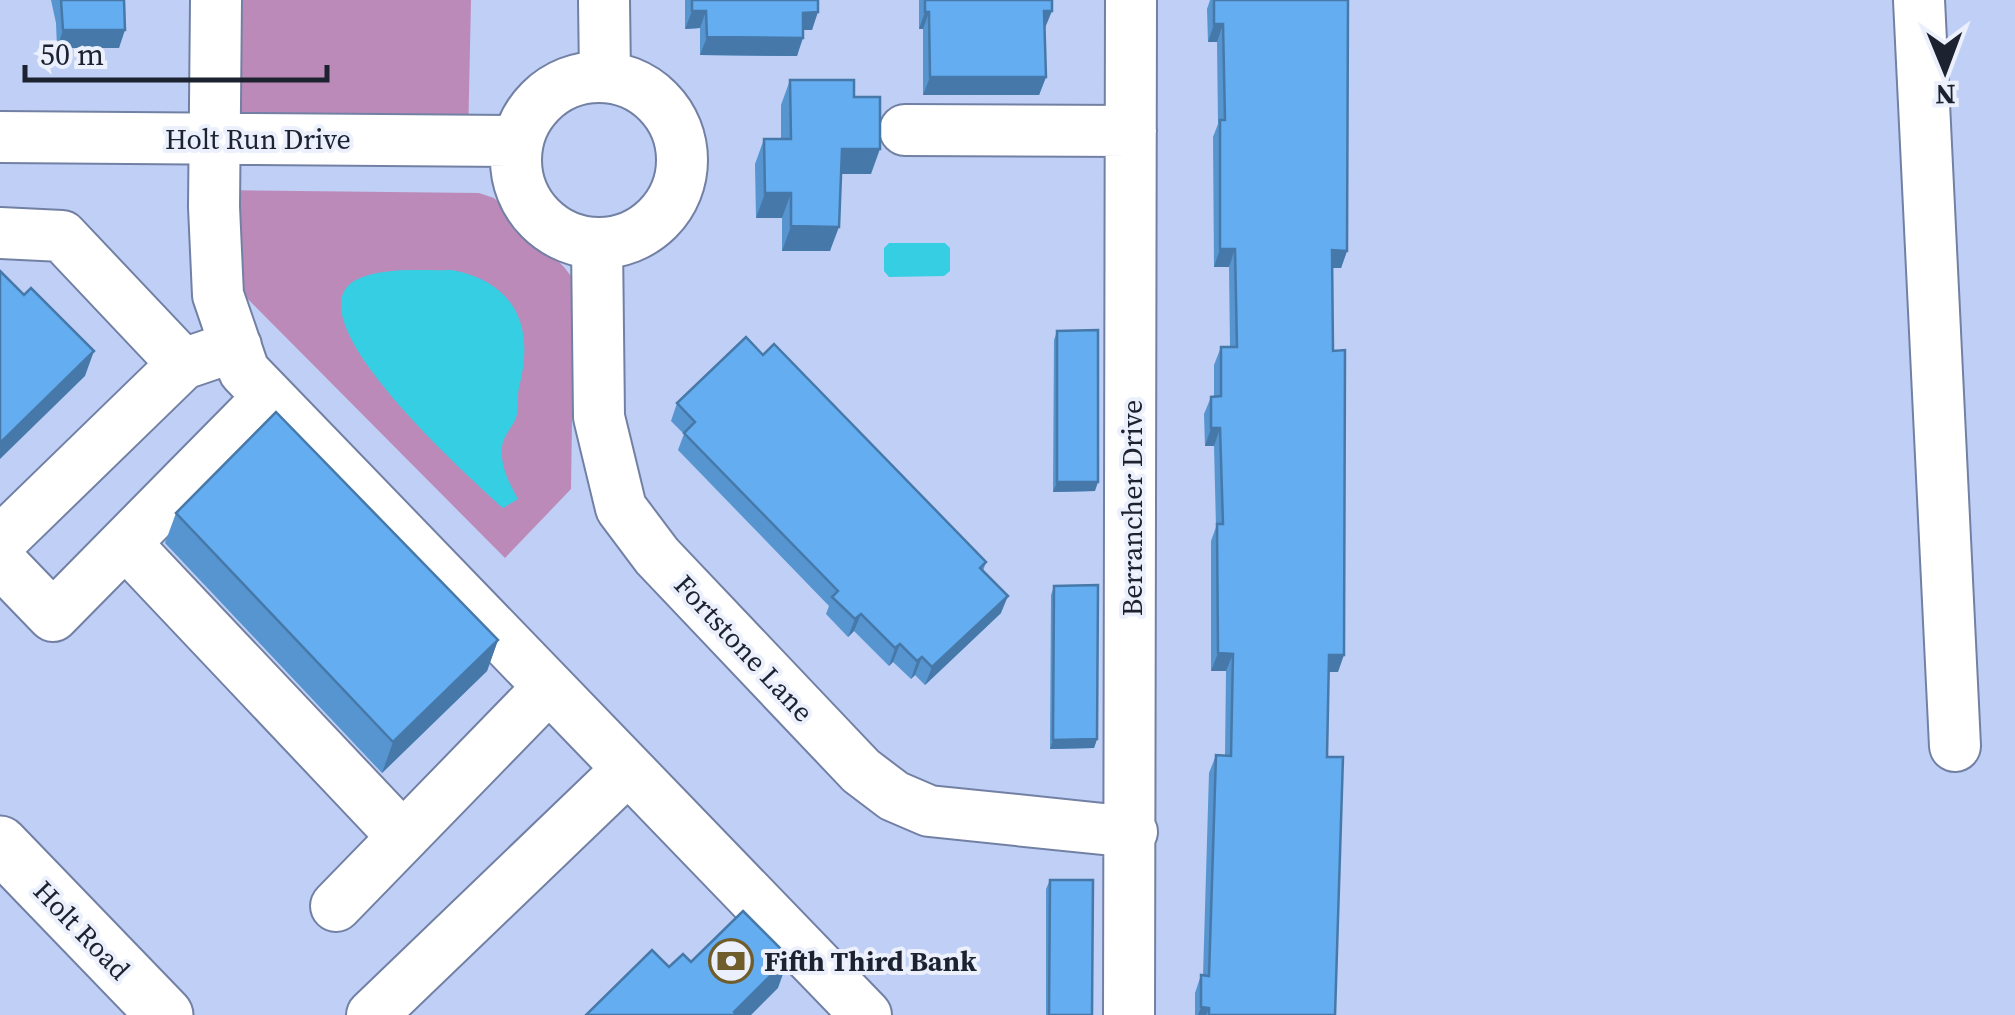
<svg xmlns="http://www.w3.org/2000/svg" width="2015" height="1015" font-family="'Source Serif 4',serif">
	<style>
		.green { fill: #bc8ab9 }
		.water { fill: #35cee2 }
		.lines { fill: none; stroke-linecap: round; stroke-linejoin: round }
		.minor-casing { stroke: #7280a4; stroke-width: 54 }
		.major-casing { stroke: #7280a4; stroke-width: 59 }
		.minor { stroke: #fff; stroke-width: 50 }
		.major { stroke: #fff; stroke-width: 55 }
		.wall { fill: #5695cf }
		.shaded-wall { fill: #4679a9 }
		.building { fill: #64adf1; stroke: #4679a9; stroke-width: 2.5 }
		.labels { text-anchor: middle; stroke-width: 8; stroke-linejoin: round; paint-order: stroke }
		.street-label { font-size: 28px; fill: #1d2231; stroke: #ebf0fc }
		.poi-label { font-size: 28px; font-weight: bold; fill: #1d2231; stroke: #ebf0fc; text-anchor: start }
	</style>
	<rect width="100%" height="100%" fill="#bfcff5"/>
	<!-- green -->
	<path class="green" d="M216,0H471L468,140L215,139Z
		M214,190L479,193L494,198L564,267L574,280L571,489L505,558L228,279Z"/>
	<!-- water -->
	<path class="water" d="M889,243H945L950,248V271L944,276L889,277L884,271V248Z
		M452,270C516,282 535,328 519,387C517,397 519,409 516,418C512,428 503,436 502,447C500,465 509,483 518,499L503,508C474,481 291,320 354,281C380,266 423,271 452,270Z"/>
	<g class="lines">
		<!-- minor casing -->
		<g class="minor-casing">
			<path id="minor" d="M216,0L214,207L218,295L244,371L866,1015
				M604,0L605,76
				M1919,0L1955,746
				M516 160a83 83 0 1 1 166 0a83 83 0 1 1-166 0Z
				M905,130L1131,131
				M0,137L517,141
				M0,233L62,236L183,364L236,346
				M597,244L599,417L621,508L657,556L861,771L894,796L929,811L1132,832
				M0,542L183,364
				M125,543L403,837
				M0,561L53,616L269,397
				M336,906L549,687
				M372,1015L628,769
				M1129,1015L1131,0"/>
		</g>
		<!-- major casing -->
		<g class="major-casing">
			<path id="major" d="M0,844L165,1015"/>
		</g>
		<!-- minor -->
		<use href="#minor" class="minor"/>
		<!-- major -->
		<use href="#major" class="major"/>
	</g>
	<!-- wall -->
	<path class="wall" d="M51,0H124L119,48H57L56,23Z
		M685,0H818L812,30H803L797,56L700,55V28L685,29Z
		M919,0H1052L1045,28L1046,77L1039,95H923V29H919Z
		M1210,0H1348L1347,251L1341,268H1332L1338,672H1328L1327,757L1335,1015H1195V993L1201,975L1203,976L1209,773L1216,755L1225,756L1226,671H1211V541L1216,527L1214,446H1205L1204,414L1211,397H1214V365L1221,347H1230L1229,267H1214L1213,137L1218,124L1217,42H1208L1207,9Z
		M790,80L854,97L871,174H841L830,251H782V218H756L755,164L764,139H781V105Z
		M1057,331L1095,491L1053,492L1054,340Z
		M763,355L986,562L983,571L1001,613L925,685L915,675L911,679L893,662L889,666L854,631L848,637L826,614L829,606L678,450L684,434L671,421L677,403Z
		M176,513L498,640L487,671L382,773L165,543Z
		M1054,586L1097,739L1094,748L1050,749L1051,595Z
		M1050,880L1092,1015H1046V889Z"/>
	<!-- shaded-wall -->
	<path class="shaded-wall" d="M692,11H706L700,28L685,29Z
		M1044,11H1052L1045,28Z
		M818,12L812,30H797L803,13Z
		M925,12H929L923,29H919Z
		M1214,24H1223L1217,42H1208Z
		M63,30H125L119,48H57Z
		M707,37L803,38L797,56L700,55Z
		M930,77H1046L1039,95H923Z
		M842,149H880L871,174H833Z
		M765,193H791L782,218H756Z
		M791,226L839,227L830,251H782Z
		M1220,249H1235L1229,267H1214Z
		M1332,250L1347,251L1341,268H1325Z
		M94,351L85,376L0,459V443Z
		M1211,428H1220L1214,446H1205Z
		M1057,482H1098L1095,491L1053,492Z
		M1008,596L1001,613L925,685L932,667Z
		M861,614L854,631L848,637L855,619Z
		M498,640L487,671L382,773L393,742Z
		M900,644L893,662L889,666L895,648Z
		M1218,653L1233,654L1226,671H1211Z
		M1329,655H1344L1338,672H1322Z
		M922,657L915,675L911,679L917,661Z
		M1097,739L1094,748L1050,749L1053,740Z
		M789,957L778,988L751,1015H733L734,1012Z
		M1201,1007L1209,1008L1206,1015H1198Z"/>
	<!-- building -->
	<path class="building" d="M61,0H124L125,30H63Z
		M692,0H818V12L803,13V38L707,37L706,11H692Z
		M925,0H1052V11H1044L1046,77H930L929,12H925Z
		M1214,0H1348L1347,251L1332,250L1333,351L1345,350L1344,655H1329L1327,757H1343L1335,1015H1209V1008L1201,1007V975L1209,976L1216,755L1231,756L1233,654L1218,653L1217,524H1223L1220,428H1211V397L1221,396V347H1237L1235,249H1220V120H1225L1223,24H1214Z
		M790,80H854V97H880V149H842L839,227L791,226V193H765L764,139H791Z
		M0,271L24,295L31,288L94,351L0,443Z
		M1098,330V482H1057V331Z
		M746,337L763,355L774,344L986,562L980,568L1008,596L932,667L922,657L917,661L900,644L895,648L861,614L855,619L832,597L838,591L684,433L695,422L677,403Z
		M276,412L498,640L393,742L176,513Z
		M1098,585L1097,739L1053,740L1054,586Z
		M1050,880H1093L1092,1015H1049Z
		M743,911L789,957L734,1012L736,1015H586L652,950L669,967L683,954L691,962Z"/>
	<!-- icons -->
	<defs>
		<g id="bank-ring" transform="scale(2.25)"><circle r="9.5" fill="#ebf0fc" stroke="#705d2c" stroke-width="1.5"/><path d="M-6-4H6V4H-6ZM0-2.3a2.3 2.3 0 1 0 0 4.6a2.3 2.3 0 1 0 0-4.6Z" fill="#705d2c"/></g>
	</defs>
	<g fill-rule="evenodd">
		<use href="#bank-ring" x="731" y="961"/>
	</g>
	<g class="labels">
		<!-- street labels -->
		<g class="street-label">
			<text x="258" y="149">Holt Run Drive</text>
			<text transform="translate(1132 508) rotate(-90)" y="10">Berrancher Drive</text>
			<text transform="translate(744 648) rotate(47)" y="10">Fortstone Lane</text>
			<text transform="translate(82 930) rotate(46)" y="10">Holt Road</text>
		</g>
		<!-- poi labels -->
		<g class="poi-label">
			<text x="764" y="971">Fifth Third Bank</text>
		</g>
	</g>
	<!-- north arrow -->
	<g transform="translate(1945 70) rotate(179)" stroke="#ebf0fc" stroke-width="8" paint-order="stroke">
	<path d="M0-8L18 38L0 25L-18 38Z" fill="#1d2231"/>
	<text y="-15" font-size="28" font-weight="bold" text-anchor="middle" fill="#1d2231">N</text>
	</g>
	<!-- scale -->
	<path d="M25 65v15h302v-15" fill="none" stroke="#1d2231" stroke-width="5"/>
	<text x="40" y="65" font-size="30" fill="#1d2231" stroke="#ebf0fc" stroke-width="8" paint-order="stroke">50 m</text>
</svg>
